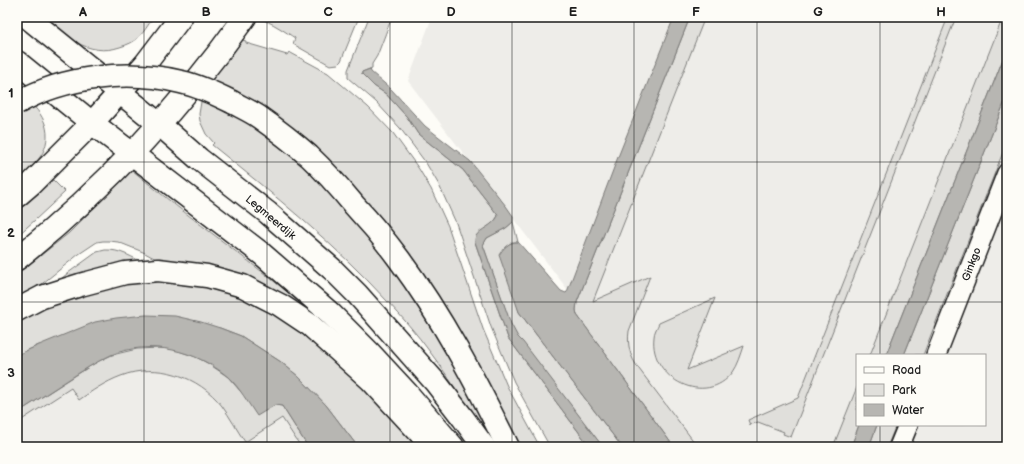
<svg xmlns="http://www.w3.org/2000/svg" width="1024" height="464" font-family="'Balsamiq Sans',sans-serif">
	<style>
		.built { fill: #eeede9; fill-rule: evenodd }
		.green { fill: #e0dfdb; stroke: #7e7e7c }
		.water { fill: #b7b6b2; stroke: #797876 }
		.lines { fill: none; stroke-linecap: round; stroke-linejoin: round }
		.street-casing { stroke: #1c1c1c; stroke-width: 22 }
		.primary-casing { stroke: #1c1c1c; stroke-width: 25 }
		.highway-casing { stroke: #1c1c1c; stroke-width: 25 }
		.street { stroke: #fdfcf7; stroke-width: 19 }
		.primary { stroke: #fdfcf7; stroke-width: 22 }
		.highway { stroke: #fdfcf7; stroke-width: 22 }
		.highway-bridge-casing { stroke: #1c1c1c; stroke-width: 25; stroke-linecap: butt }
		.highway-bridge { stroke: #fdfcf7; stroke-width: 22 }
		.grid { fill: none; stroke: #1c1c1c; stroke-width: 1; stroke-opacity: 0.55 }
		.labels { text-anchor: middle; stroke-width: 3; stroke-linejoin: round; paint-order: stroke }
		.street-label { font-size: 11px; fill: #1c1c1c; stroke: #fdfcf7 }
		.neatline { fill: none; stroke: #1c1c1c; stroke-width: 1.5 }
		.grid-label { font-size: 13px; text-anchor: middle; font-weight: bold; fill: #1c1c1c }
	</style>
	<rect width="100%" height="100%" fill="#fdfcf7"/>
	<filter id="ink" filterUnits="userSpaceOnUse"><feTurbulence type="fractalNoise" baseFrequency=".025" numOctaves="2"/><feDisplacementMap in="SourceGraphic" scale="8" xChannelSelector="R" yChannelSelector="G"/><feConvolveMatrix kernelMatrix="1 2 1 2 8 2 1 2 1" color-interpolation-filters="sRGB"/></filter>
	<g filter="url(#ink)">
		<!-- built -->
		<path class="built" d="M432,17H1007V447H688L408,81ZM857,355H985V425H857Z
			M192,337L327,447H17V383Z"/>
		<!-- green -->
		<path class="green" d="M39,17H154C149,23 145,31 139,37C134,42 127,45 120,47C88,58 63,34 39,17Z
			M262,17H359L341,61L338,64L330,65L293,44L295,38C287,33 269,20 261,20Z
			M369,17L371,18L372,17H392L377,56L372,64V68L362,72V74L374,86L386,94L407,117L418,134L463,170L479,191L497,214L498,216L493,223L478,234L475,242L508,338L590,447H550L514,382L491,327L456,223L439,185L426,163L400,128L376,102L348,78V70Z
			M690,17H705L593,301L650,276L629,331C627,345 630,357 639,369L698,447H674L577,315L576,310L577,302Z
			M948,17H956L791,437L783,434L784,432L758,422L750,425L748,420L798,398Z
			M1003,17H1007V49L886,355H870Z
			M242,40L246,41V43L287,55L289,52L328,73L368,107L393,133L419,169L431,189L448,226L483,329L507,386L540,447H513L361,205L251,124L313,171L413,290L500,447H490C471,414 453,382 430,352C417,334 402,317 387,301C334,243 273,194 212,145L214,143L206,134L200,121L199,114L201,102L206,86Z
			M17,89L33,102L31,104C50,120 53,145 35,163L36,166L17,184Z
			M1007,96V142L923,355H904Z
			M132,170C192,221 258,265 317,317L167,265L143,252L118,242L109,241H103L97,242L79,254L17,304V274L69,233Z
			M53,180L65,192L35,220L17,236V212Z
			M513,222L518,242H512L503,249L519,312L622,447H603L513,331L483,245L487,238L506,228Z
			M105,250C120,249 133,258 146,264L48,290L68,273L97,252Z
			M175,278L242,294L299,325L429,447H358L326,405L299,377L281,362L241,336L220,328L39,345L17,355V317L97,285Z
			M715,298L687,370L744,346C741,355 738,365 733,372C706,408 649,379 654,337C654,332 657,328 659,323Z
			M160,348L173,349L196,357L209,364L228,377L241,392L275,405L282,406L308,447H301L282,418L245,442C237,430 230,417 222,406C199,376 157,362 121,376C105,382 92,391 79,400L71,388L17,423V413L95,363L112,355L137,349Z
			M857,387V425H859L851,447H833Z
			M877,425H896L887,447H869Z"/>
		<!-- water -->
		<path class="water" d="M674,17H690L577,302L576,310L577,315L674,447H622L519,312L499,255C504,247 509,242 518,242L561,291L566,293L567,292L618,157Z
			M1007,49V96L904,355H886Z
			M370,69L371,72L391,89L425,126L470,161L506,206L513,216V222L506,228L487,238L483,245L511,324L518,337L523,342L603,447H590L508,338L475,242C475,240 475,238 476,236C480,229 493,226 498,216L497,214L479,191L463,170L418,134L407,117L386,94L374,86L362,74V72Z
			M146,315L175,316L201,322L220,328L241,336L281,362L299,377L326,405L358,447H308L282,406L275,405L257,416C248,403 240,388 228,377C196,350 150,339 111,355C96,362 82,371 68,380C51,391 34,402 17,413V355L39,345L95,322L116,318Z
			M859,425H877L869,447H851Z"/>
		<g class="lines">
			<!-- street casing -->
			<g class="street-casing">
				<path id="street" d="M936,355L1007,173
					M899,447L908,425"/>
			</g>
			<!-- primary casing -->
			<g class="primary-casing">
				<path id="primary" d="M27,17L159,124L199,159L268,213L332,269L357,294L436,383L463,418L484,447
					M17,62L92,123L262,254L330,313L368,351L407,393L453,447"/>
			</g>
			<!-- highway casing -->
			<g class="highway-casing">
				<path id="highway" d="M232,102C241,107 250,111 259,117C276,129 293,142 309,156C325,171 340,188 354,205C370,222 385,240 399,259C442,317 476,382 508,447
					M17,196L31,184L92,123L120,92L146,63L181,17
					M17,259C104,189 180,108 245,17
					M17,310L42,297L80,285L125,273L158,270L207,276L243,286L280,305L310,325L371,380L433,447"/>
			</g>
			<!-- street -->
			<use href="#street" class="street"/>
			<!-- primary -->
			<use href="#primary" class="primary"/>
			<!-- highway -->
			<use href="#highway" class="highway"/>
			<!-- highway-bridge casing -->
			<g class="highway-bridge-casing">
				<path id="highway-bridge" d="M17,103C65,76 128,69 181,82C199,86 216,94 232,102"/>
			</g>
			<!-- highway-bridge -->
			<use href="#highway-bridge" class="highway-bridge"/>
		</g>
	</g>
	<!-- grid -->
	<path class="grid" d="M144,17V447M267,17V447M390,17V447M512,17V447M634,17V447M757,17V447M880,17V355M17,162H1007M17,302H1007M880,425V447"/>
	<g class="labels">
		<!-- street labels -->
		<g class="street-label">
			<text transform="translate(271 217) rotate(40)" y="4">Legmeerdijk</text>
			<text transform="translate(971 264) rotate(-69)" y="4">Ginkgo</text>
		</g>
	</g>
	<!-- margin -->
	<rect width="1024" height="464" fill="none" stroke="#fdfcf7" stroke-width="44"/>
	<!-- legend -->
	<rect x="856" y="354" width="130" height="72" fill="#fdfcf7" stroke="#a3a29f"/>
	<rect x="864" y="367" width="20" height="6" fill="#fdfcf7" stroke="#a3a29f"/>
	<text x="892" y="374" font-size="12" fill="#1c1c1c">Road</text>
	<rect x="864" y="384" width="20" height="12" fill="#e0dfdb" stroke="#a3a29f"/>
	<text x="892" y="394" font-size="12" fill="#1c1c1c">Park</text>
	<rect x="864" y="404" width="20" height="12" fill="#b7b6b2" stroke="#a3a29f"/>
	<text x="892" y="414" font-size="12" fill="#1c1c1c">Water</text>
	<rect x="22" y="22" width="980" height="420" class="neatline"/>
	<g class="grid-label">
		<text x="83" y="16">A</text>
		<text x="206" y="16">B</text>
		<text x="328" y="16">C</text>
		<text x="451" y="16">D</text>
		<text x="573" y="16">E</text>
		<text x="696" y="16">F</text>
		<text x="818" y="16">G</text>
		<text x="941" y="16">H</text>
		<text x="11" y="97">1</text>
		<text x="11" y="237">2</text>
		<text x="11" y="377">3</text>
	</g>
</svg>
